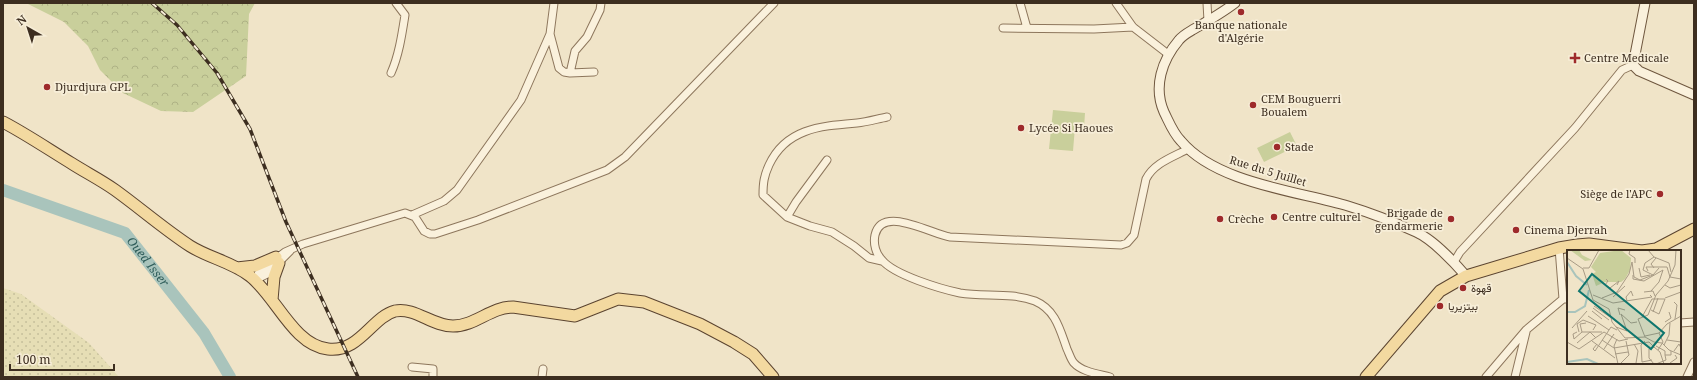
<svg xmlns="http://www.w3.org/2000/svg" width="1697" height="380" font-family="'Noto Serif',Vazirmatn,serif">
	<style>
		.farmland { fill: url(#farmland-dots) }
		.forest { fill: url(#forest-crowns) }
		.park { fill: #c9cf9b }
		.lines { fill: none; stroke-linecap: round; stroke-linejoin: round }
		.river { stroke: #a9c4bc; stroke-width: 12 }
		.street-casing { stroke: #8d765c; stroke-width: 9 }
		.secondary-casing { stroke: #6f573f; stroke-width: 11 }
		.primary-casing { stroke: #5b4430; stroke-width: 13 }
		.street { stroke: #faf1dc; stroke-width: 7 }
		.secondary { stroke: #faf1dc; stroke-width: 9 }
		.primary { stroke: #f3d9a0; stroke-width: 11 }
		.rail-casing { stroke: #3d2e20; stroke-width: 3.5 }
		.rail { stroke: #f7eed8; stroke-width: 2; stroke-dasharray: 6; stroke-linecap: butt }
		.poi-dot { fill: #9e2a2b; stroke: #f7eed8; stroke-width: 1.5 }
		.labels { text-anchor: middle; stroke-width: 3.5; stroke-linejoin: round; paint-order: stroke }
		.poi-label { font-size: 11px; fill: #3d2e20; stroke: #f7eed8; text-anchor: start }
		.street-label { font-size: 11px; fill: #3d2e20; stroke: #f7eed8 }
		.water-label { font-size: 12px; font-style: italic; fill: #2f5d5a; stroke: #f7eed8 }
		.inset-river { fill: none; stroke: #a9c4bc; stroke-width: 2 }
		.inset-road { fill: none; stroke: #a89b85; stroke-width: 1 }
		.view { fill: #0f766e; fill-opacity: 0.15; stroke: #0f766e; stroke-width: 2 }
		.inset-edge { fill: none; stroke: #3d2e20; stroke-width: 2 }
	</style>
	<defs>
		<pattern id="farmland-dots" width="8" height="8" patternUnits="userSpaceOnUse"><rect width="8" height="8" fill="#e6deb5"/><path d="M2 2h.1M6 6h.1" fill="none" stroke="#c6bf9b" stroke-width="1.8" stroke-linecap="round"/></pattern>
		<pattern id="forest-crowns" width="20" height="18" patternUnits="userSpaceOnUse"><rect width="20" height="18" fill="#c9cf9b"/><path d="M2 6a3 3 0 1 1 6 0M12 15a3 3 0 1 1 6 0" fill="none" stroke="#aeb285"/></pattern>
	</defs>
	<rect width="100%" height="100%" fill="#f0e4c8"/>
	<!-- farmland -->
	<path class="farmland" d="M3,288L21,294L89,343L119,377H3Z"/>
	<!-- forest -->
	<path class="forest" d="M26,3H255L249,14L246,76L193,112L161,111L123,93L100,70L88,46L64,22Z"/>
	<!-- park -->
	<path class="park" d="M1053,110L1085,113L1084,128L1075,127L1073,151L1049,149Z
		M1290,132L1297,146L1264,162L1257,148Z"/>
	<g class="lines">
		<!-- river -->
		<path class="river" id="s1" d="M3,190L125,233L204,333L230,377"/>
		<!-- street casing -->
		<g class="street-casing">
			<path id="street" d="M1020,3L1027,28
				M1116,3L1133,27L1168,54
				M1207,3L1208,21
				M1003,28L1094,29L1133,27
				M550,34L559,68L564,72L570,73L575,51L587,37L600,10L601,3
				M391,73C399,55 402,34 405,15L396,3
				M570,73L594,72
				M412,215L444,201L457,190L521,100L550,34L554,3
				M787,217L796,202L827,160
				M1559,248L1563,299
				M882,261L869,258L854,246L832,232L810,226L787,217L763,195C763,183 764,176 769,165C786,128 821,126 857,123C867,122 877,119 887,117
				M1454,262L1460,252L1575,128L1622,70L1633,65
				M255,280L259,272L285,252L303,244L405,213L415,217L424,231L430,234H435L478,220L607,170L625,157L774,3
				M255,280L267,274L290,251
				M1680,323L1694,322
				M412,367L433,369V377
				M542,377L543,369
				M1110,377C1099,374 1082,372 1074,363C1071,360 1069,353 1067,349C1060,330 1056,310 1035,301C1011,292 984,297 960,293C941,289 894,275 882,260C876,254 873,244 875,235C882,204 933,235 950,237L1121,245L1127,243L1134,235L1146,179C1154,163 1173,157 1188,149
				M1486,377L1526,330L1563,299H1568
				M1515,377L1526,332
				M1687,377L1694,362"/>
		</g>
		<!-- secondary casing -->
		<g class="secondary-casing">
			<path id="secondary" d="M1235,3C1222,13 1208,21 1194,29C1189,32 1183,35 1179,40C1162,60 1153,87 1164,112C1169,122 1173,133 1181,141C1216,183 1297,191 1348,206C1371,213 1394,222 1416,232C1432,239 1454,262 1466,276
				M1645,3L1633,65L1639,71L1694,95"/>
		</g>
		<!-- primary casing -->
		<g class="primary-casing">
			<path id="primary" d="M3,122C26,134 48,149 71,163C85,172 101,180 115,190C140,208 164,229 190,246C209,258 232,262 250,276C276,296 293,345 328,349C359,353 372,317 395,311C415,307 432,326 453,326C475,326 491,307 513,307L575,316L618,299L644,302L700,324L734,342L753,354L773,377
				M237,268L255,266L276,257
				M272,300L274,277L279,263
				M1366,377L1440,291L1466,276L1559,248L1577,245L1589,244L1642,251L1656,249L1694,229"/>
		</g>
		<!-- street -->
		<use href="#street" class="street"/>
		<!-- secondary -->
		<use href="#secondary" class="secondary"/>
		<!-- primary -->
		<use href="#primary" class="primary"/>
		<!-- rail casing -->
		<g class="rail-casing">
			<path id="rail" d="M152,3L177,25L217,73L250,129L286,222L358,377"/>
		</g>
		<!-- rail -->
		<use href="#rail" class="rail"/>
	</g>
	<!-- markers -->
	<g class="poi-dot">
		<circle cx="1241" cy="12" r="4"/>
		<path d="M1573 52h4v4h4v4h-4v4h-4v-4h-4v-4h4z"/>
		<circle cx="47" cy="87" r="4"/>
		<circle cx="1253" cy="105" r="4"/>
		<circle cx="1021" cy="128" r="4"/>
		<circle cx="1277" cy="147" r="4"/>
		<circle cx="1660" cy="194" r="4"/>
		<circle cx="1274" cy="217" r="4"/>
		<circle cx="1220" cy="219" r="4"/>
		<circle cx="1451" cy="219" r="4"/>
		<circle cx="1516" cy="230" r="4"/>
		<circle cx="1463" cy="288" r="4"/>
		<circle cx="1440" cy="306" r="4"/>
	</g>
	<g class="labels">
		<!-- poi labels -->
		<g class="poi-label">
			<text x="1241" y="29" text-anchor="middle">Banque nationale<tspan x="1241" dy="13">d'Algérie</tspan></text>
			<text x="1584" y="62">Centre Medicale</text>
			<text x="55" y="91">Djurdjura GPL</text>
			<text x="1261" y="103">CEM Bouguerri<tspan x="1261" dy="13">Boualem</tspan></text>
			<text x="1029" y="132">Lycée Si Haoues</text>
			<text x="1285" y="151">Stade</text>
			<text x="1652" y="198" text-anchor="end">Siège de l'APC</text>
			<text x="1443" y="217" text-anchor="end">Brigade de<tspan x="1443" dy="13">gendarmerie</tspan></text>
			<text x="1282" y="221">Centre culturel</text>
			<text x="1228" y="223">Crèche</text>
			<text x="1524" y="234">Cinema Djerrah</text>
			<text x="1471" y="292">قهوة</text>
			<text x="1448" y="310">بيتزيريا</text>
		</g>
		<!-- street labels -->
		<g class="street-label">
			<text transform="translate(1268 171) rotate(17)" y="4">Rue du 5 Juillet</text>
		</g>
		<!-- water labels -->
		<g class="water-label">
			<text dy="4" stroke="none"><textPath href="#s1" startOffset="166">Oued Isser</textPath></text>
		</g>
	</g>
	<!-- overview -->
	<g transform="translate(1567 250)">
		<rect width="114" height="114" fill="#f0e4c8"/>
		<path d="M3,0H12L15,5L25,10L18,11ZM54,0L64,8L63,20L58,29L54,32H38L29,36L25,24L29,22L24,17L33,3Z" fill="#c9cf9b"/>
		<path class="inset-river" d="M0,12L9,26L20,35M0,62H8L18,56L22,40M0,112L20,109L31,114"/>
		<path class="inset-road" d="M63,0L62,4L68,8V13M81,0L87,7L102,13L104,22M87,7L78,13L76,20L86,25L92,18M0,8L16,19L26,50L42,59L45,72L58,88L78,87L87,92L95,93L102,100L114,105M16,18H22L32,0M72,18L74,27L83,25M87,18L84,14L89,8M81,21L79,17H100L103,27L114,29M66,25V29L77,31L96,20L92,32L84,41M39,29L41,31L38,35L43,38L52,31L50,35M98,35L103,38L114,35M77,42L86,41L88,46M26,45L46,53L85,47L83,45M46,47L58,36M35,48L50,42L62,24L65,12L67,27L73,30L86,25M98,48L114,42M60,51L59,47L64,41L66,46M107,52L110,55L108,69M27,56L43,67M26,58L42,70M25,61L35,69M86,62L91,48M53,65L51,58L58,60M21,66L42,80M75,67L85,49H98L92,64L84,60M98,72L104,68L102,62M49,77L60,81L54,64L64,73L70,72M5,78L20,61M10,82L6,84L7,89L15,82L13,74L19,73M12,82L10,74L16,70L29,75L26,80M15,82H35M78,86L92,83M78,87L71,69L81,65L89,45L101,31L108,15L109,0M50,89L47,96L51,114M35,90L47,98L82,92M100,90L114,92M25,91L48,108M78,91L74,95L75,112L85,110M0,92L12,99L37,82L52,91L61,89M82,92L87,97L82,99V108L87,114M10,93L23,82L29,88M30,94L26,99L28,101L44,77L50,80M67,94L71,101L69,113M97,95L102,85L103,73M89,96L98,101V105H104V101M87,97L93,102L97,114M37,99L47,84M91,100L96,92L92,83L100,74L114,66M107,101L112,94L114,98M48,104L61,102M103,113L110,108L108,105M53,114L62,105L59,91M89,114L99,110L98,105"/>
		<path class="view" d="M25,24L97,83L84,99L12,41Z"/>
		<rect width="114" height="114" class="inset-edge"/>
	</g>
	<!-- border -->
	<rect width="1697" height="380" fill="none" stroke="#3d2e20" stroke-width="8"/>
	<!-- north arrow -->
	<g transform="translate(28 28) rotate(321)" stroke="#f7eed8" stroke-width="3" paint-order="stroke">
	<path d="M0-3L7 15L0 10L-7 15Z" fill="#3d2e20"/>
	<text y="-6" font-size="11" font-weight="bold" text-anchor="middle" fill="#3d2e20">N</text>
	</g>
	<!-- scale -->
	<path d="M10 364v6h104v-6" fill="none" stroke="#3d2e20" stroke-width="2"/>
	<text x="16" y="364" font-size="12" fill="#3d2e20" stroke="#f7eed8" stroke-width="3" paint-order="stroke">100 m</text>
</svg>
